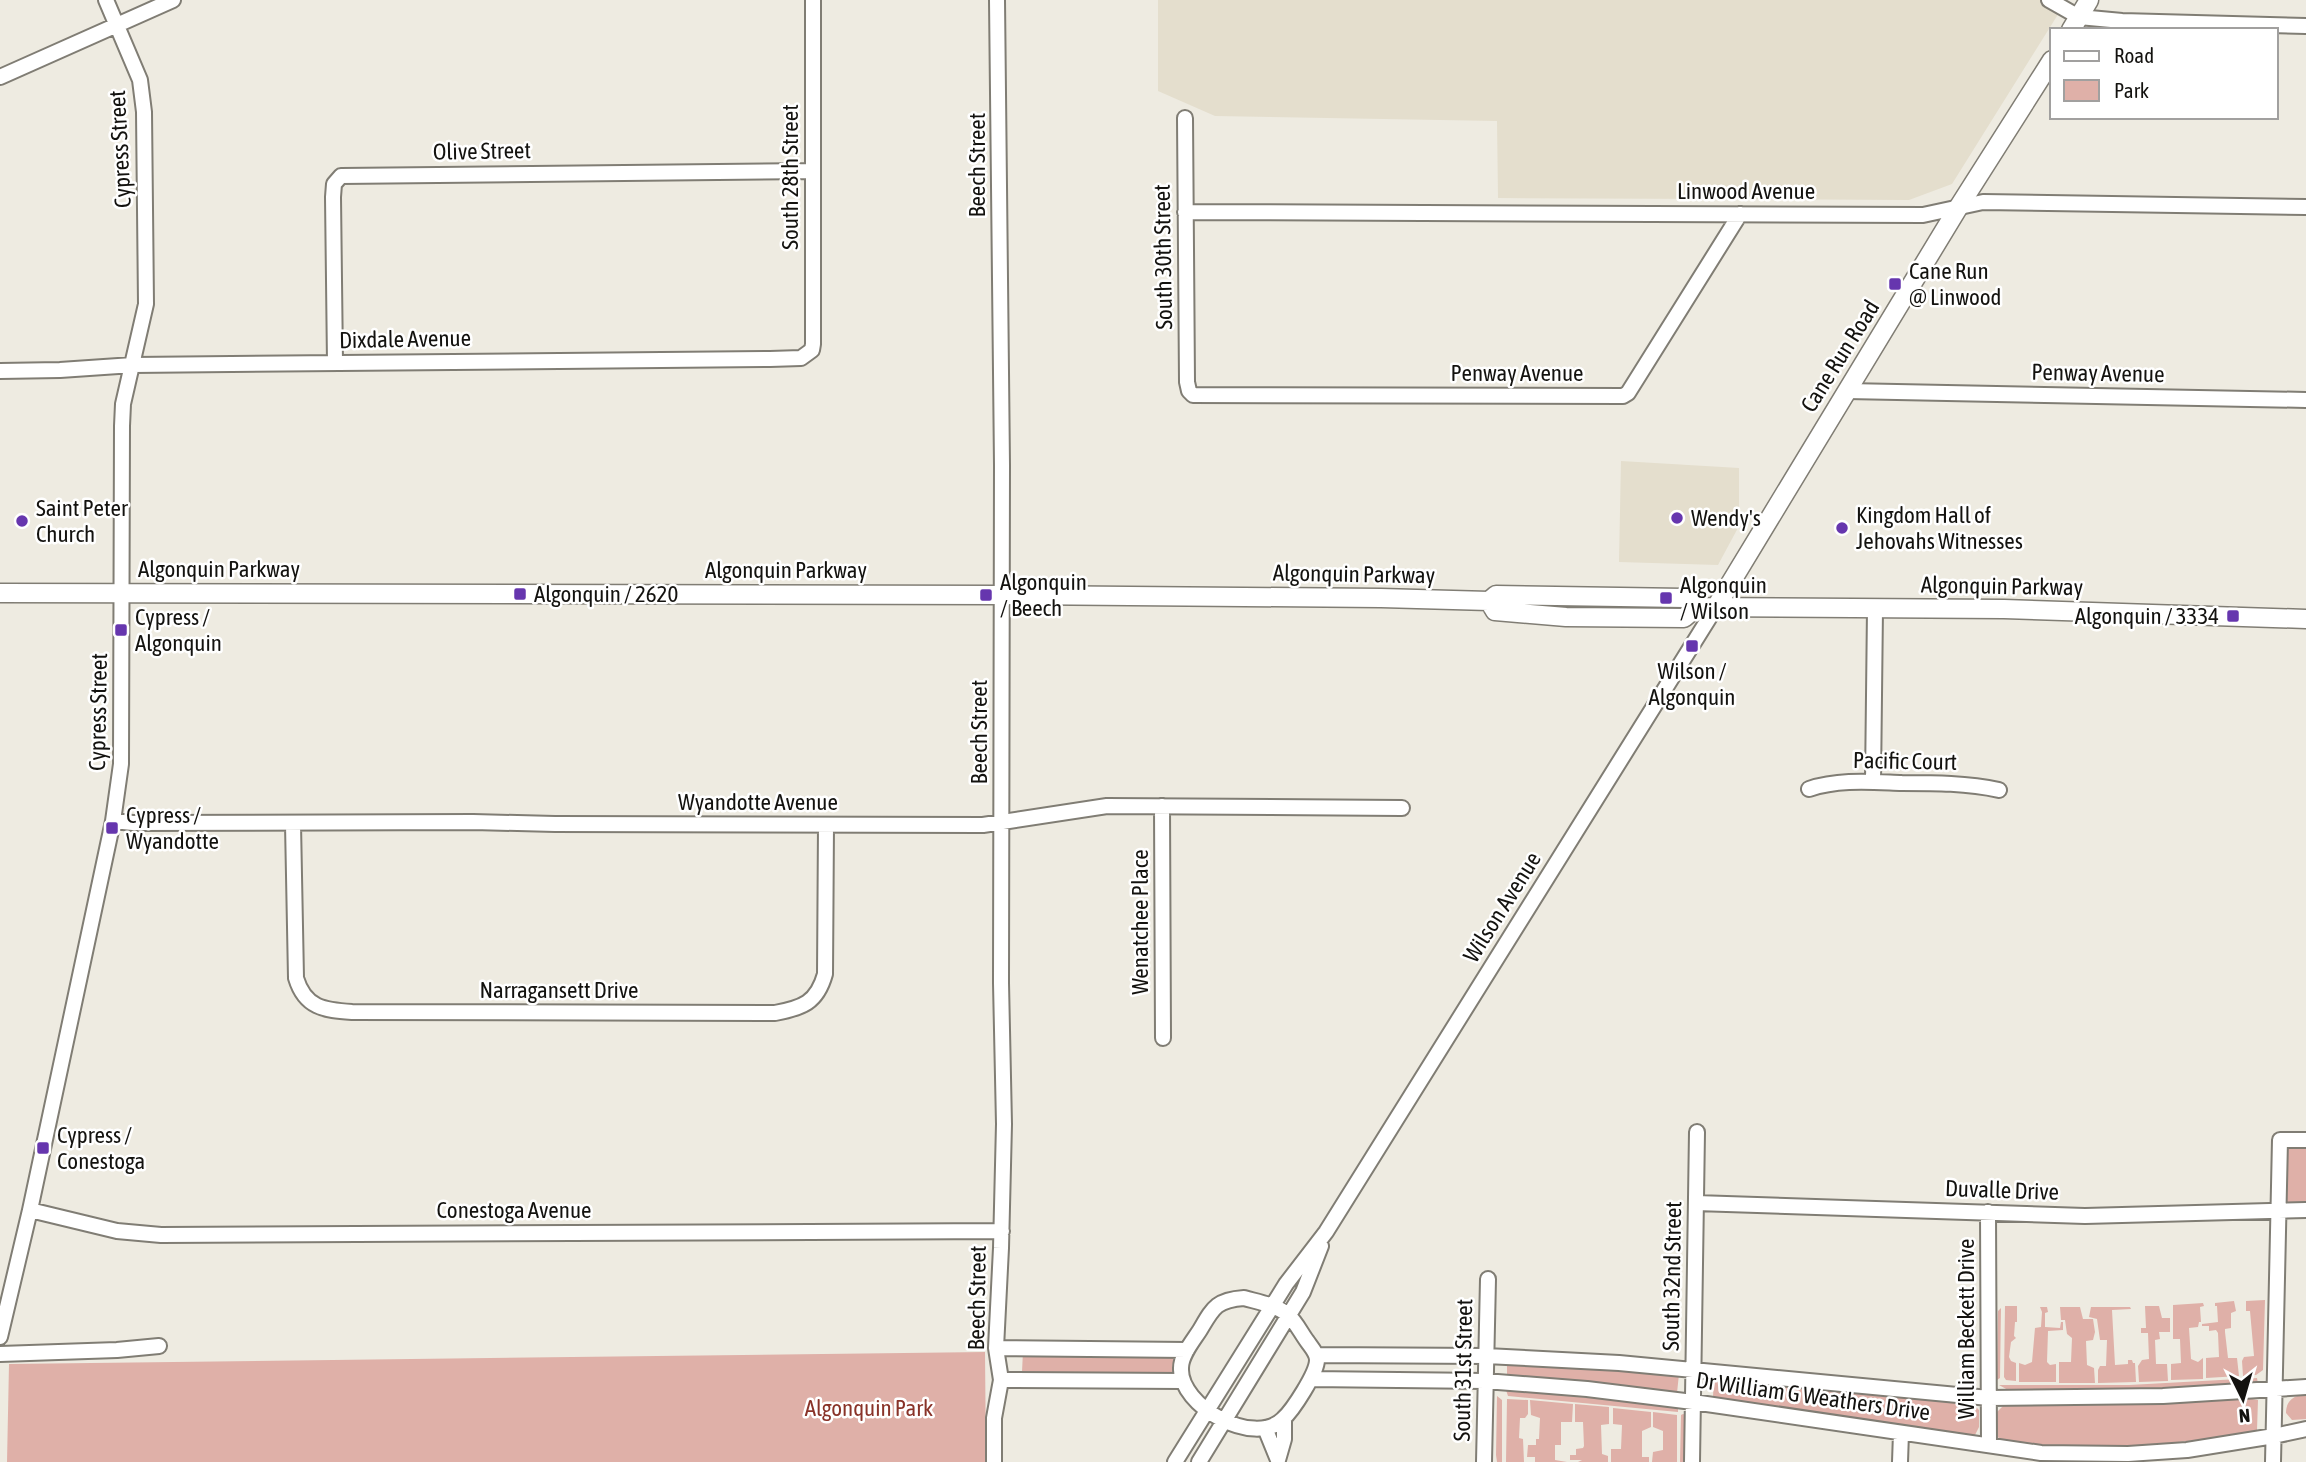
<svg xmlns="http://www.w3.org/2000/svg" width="2306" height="1462" font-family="'Asap Condensed',sans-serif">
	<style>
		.built { fill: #e4decd }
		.green { fill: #dfb0a8 }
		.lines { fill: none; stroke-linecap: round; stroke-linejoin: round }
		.minor-casing { stroke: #807d74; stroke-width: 18 }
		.major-casing { stroke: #807d74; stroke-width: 21 }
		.minor { stroke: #fff; stroke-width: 14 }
		.major { stroke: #fff; stroke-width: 18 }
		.poi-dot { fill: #6636ae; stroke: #fff; stroke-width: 2.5 }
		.labels { text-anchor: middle; stroke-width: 5; stroke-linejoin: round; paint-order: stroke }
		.street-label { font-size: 23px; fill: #13120f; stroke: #fff }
		.poi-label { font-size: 23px; fill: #13120f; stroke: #fff; text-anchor: start }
		.park-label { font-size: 23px; fill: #893329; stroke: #fff }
	</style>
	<rect width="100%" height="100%" fill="#eeebe1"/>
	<!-- built -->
	<path class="built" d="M1158,0H2067L1952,184L1909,200L1498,198L1497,121L1215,116L1158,91Z
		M1621,461L1739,468V526L1718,565L1619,562Z"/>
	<!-- green -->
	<path class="green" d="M2306,1146V1204H2286L2284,1202L2285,1150L2290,1147Z
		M2265,1300L2263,1370L2256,1375L2243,1376L2242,1361L2244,1357L2254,1356L2250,1311H2246V1301Z
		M2234,1301L2236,1311L2231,1313V1328L2225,1329V1332L2228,1358H2237L2239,1376L2206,1378V1358L2219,1357L2218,1333L2216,1330L2209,1331V1326H2202V1324L2218,1322L2217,1306H2215V1303Z
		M2203,1303L2204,1306L2200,1307L2201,1322H2199L2198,1327L2189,1328L2191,1359L2198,1362L2203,1358V1379L2171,1380V1364L2181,1363L2180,1339H2173V1305Z
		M2005,1306H2017V1322H2015L2014,1336L2016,1338L2011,1342L2009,1357L2011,1361L2016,1363V1381L2006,1380L2004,1377Z
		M2145,1306H2159L2162,1318H2170V1332H2159L2160,1339L2155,1340L2156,1364H2167L2168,1381L2139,1382L2138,1366L2142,1360L2149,1359L2148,1333H2141V1328H2146Z
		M2040,1307H2047L2048,1312L2045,1313V1327L2060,1328L2061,1322H2063V1330L2048,1331L2047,1362L2050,1365L2056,1364V1382H2019V1363L2025,1365L2032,1362L2035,1328L2041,1327L2042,1312Z
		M2060,1307H2080L2083,1319H2093L2095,1332L2093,1340L2086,1341L2087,1365L2094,1368L2095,1383H2059V1362H2071L2072,1338L2067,1334L2065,1320H2061Z
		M2091,1307H2130L2131,1309L2112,1310L2115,1365L2128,1364V1360H2132L2133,1363H2135L2136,1382L2098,1383V1370L2100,1366H2106L2107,1340H2100L2097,1319L2089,1317Z
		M2001,1308L2000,1378L1997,1380L1998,1311Z
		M1023,1351L1174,1353L1172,1373L1022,1372Z
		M985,1352L986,1462H7L9,1364Z
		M1507,1364L1679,1374L1677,1393L1507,1377Z
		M1714,1376L1971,1402L1979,1410V1427L1975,1435L1967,1437L1840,1415L1713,1397Z
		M2257,1378L2258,1384L2193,1388L2067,1392L2008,1390L1999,1385H2129Z
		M1506,1390L1678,1406V1412L1508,1396Z
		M2306,1394V1419L2292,1420L2286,1413C2286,1400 2295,1395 2306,1394Z
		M1497,1396L1502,1400V1462H1497L1496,1455Z
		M2247,1398L2258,1400L2257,1430C2175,1447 2092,1450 2009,1443L1999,1439L1996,1432L1997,1412L2005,1404H2125Z
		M1507,1399L1528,1400V1414L1525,1418H1520L1519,1438L1523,1439L1524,1462H1506Z
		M1530,1400L1573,1404L1572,1422H1561V1445H1555V1460L1567,1462H1535V1457H1527L1528,1445H1536V1439H1539L1540,1418L1531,1415Z
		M1575,1404L1609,1407V1424L1601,1425L1602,1454L1608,1456V1462H1578L1582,1460H1570V1455H1576V1449L1583,1448L1584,1446L1583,1422H1575Z
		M1613,1408L1651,1412V1427L1642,1431V1457H1649V1462H1611V1449H1621L1622,1425L1613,1424Z
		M1653,1412L1677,1415V1462H1652L1653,1452L1663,1450V1431L1653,1427Z
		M1683,1414L1686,1415V1462H1680L1681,1415Z"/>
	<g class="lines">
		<!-- minor casing -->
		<g class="minor-casing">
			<path id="minor" d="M2049,0L2079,17L2122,21L2306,26
				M0,77L173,0
				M1185,118L1187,382L1189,391L1193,395L1623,396L1628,393L1740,214
				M1185,212L1923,215L1983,202L2306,207
				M335,363L333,197L334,184L341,176L813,171
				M0,371L60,370L133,365L770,359L801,358L812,350L813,344V0
				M1847,391L2306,400
				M1873,782L1875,609
				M1809,789C1839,779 1871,782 1902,783C1935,783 1967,783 1999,790
				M1162,806L1163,1038
				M113,821L133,823L473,822L555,824L983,825L1107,806L1402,808
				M293,824L296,978C305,1008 324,1010 352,1012L775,1013C802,1008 817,1003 825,974L826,825
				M1696,1203L2085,1216L2306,1210
				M30,1210L117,1231L161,1235L1002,1231
				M1988,1212L1989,1445
				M1244,1298C1258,1302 1277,1305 1288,1315C1296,1322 1301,1333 1307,1341C1311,1347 1317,1353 1317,1360C1317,1373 1293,1410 1283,1419C1254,1448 1179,1406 1181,1368C1181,1355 1193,1341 1200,1330C1213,1308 1216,1300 1244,1298Z
				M0,1337L30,1210L113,821L121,764L122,426L123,404L146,304L144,112L140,80L106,0
				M996,1348L1187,1350
				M0,1354L117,1350L159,1346
				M1317,1355L1486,1356L1619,1363L1989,1398L2163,1396L2306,1387
				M1311,1379L1485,1381L1587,1389L1693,1402L2041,1453L2128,1454L2187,1450L2274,1436L2306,1429
				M1001,1380L1183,1381
				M1265,1428L1278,1460L1284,1439V1418
				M994,1462V1418L1001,1380L996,1348L1001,1248L1004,1124L1001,983L1002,465L997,0
				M1175,1462L1286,1284L1326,1232L1716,607
				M1199,1462L1303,1292L1321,1246
				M1484,1462L1488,1279
				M1692,1462L1697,1132
				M1900,1462L1901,1433
				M2273,1462L2280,1140H2306"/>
		</g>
		<!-- major casing -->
		<g class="major-casing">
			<path id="major" d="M2071,30L2089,0
				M0,593L1001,595L1381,598L1489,601L1496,595L1684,598L1697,607L2004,609L2306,619
				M1489,601L1495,611L1566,617L1684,618L1697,607
				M1716,607L1958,208L2052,60"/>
		</g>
		<!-- minor -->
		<use href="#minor" class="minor"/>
		<!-- major -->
		<use href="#major" class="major"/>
	</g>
	<!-- markers -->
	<g class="poi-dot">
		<rect x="1888" y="277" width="14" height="14" rx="3.5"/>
		<circle cx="1677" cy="518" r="7"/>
		<circle cx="22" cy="521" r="7"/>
		<circle cx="1842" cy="528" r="7"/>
		<rect x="513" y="587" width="14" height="14" rx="3.5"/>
		<rect x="979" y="588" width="14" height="14" rx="3.5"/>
		<rect x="1659" y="591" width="14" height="14" rx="3.5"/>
		<rect x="2226" y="609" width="14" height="14" rx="3.5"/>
		<rect x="114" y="623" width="14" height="14" rx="3.5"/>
		<rect x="1685" y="639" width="14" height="14" rx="3.5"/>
		<rect x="105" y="821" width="14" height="14" rx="3.5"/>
		<rect x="36" y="1141" width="14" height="14" rx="3.5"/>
	</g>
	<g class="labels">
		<!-- street labels -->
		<g class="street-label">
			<text transform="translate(120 149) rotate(-93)" y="8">Cypress Street</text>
			<text transform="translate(482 151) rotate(-1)" y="8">Olive Street</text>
			<text transform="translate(977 165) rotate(-90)" y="8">Beech Street</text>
			<text transform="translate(790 177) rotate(-90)" y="8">South 28th Street</text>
			<text x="1746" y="199">Linwood Avenue</text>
			<text transform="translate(1163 257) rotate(-91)" y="8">South 30th Street</text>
			<text transform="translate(405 339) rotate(-1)" y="8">Dixdale Avenue</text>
			<text transform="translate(1840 356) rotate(-58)" y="8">Cane Run Road</text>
			<text x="1517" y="381">Penway Avenue</text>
			<text transform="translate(2098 373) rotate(1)" y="8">Penway Avenue</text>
			<text x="219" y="577">Algonquin Parkway</text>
			<text x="786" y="578">Algonquin Parkway</text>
			<text transform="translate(1354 574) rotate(1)" y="8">Algonquin Parkway</text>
			<text transform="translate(2002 586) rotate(1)" y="8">Algonquin Parkway</text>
			<text transform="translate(98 712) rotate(-89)" y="8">Cypress Street</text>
			<text transform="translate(979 732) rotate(-90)" y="8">Beech Street</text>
			<text transform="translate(1905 761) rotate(1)" y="8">Pacific Court</text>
			<text x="758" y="810">Wyandotte Avenue</text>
			<text transform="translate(1502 907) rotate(-58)" y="8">Wilson Avenue</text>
			<text transform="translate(1140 922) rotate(-90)" y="8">Wenatchee Place</text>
			<text x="559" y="998">Narragansett Drive</text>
			<text transform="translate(2002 1190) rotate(2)" y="8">Duvalle Drive</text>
			<text x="514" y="1218">Conestoga Avenue</text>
			<text transform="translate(1672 1276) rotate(-89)" y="8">South 32nd Street</text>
			<text transform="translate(977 1298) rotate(-89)" y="8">Beech Street</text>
			<text transform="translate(1966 1329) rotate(-90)" y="8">William Beckett Drive</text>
			<text transform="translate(1463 1370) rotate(-89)" y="8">South 31st Street</text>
			<text transform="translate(1813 1396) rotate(8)" y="8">Dr William G Weathers Drive</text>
		</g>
		<!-- poi labels -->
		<g class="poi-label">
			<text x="1909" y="279">Cane Run<tspan x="1909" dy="26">@ Linwood</tspan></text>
			<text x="36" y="516">Saint Peter<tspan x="36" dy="26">Church</tspan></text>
			<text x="1856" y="523">Kingdom Hall of<tspan x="1856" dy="26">Jehovahs Witnesses</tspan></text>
			<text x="1691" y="526">Wendy's</text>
			<text x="1000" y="590">Algonquin<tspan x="1000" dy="26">/ Beech</tspan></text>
			<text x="1680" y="593">Algonquin<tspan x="1680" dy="26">/ Wilson</tspan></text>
			<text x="534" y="602">Algonquin / 2620</text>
			<text x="2219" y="624" text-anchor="end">Algonquin / 3334</text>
			<text x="135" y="625">Cypress /<tspan x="135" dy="26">Algonquin</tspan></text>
			<text x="1692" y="679" text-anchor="middle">Wilson /<tspan x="1692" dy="26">Algonquin</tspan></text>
			<text x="126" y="823">Cypress /<tspan x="126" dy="26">Wyandotte</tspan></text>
			<text x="57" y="1143">Cypress /<tspan x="57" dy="26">Conestoga</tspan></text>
		</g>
		<!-- park labels -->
		<g class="park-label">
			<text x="869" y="1416">Algonquin Park</text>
		</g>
	</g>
	<!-- legend -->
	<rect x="2050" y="28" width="228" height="91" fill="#ffffff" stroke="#a1a09f" stroke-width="2"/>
	<rect x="2064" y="51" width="35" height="10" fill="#ffffff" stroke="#a1a09f" stroke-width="2"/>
	<text x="2114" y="63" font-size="21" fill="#13120f">Road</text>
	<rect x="2064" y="80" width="35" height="21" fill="#dfb0a8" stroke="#a1a09f" stroke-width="2"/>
	<text x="2114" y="98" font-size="21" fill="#13120f">Park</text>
	<!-- north arrow -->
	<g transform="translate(2243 1399) rotate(175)" stroke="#ffffff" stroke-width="5" paint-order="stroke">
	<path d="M0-5L12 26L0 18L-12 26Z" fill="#13120f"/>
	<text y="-10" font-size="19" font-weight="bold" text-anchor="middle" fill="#13120f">N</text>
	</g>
</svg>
